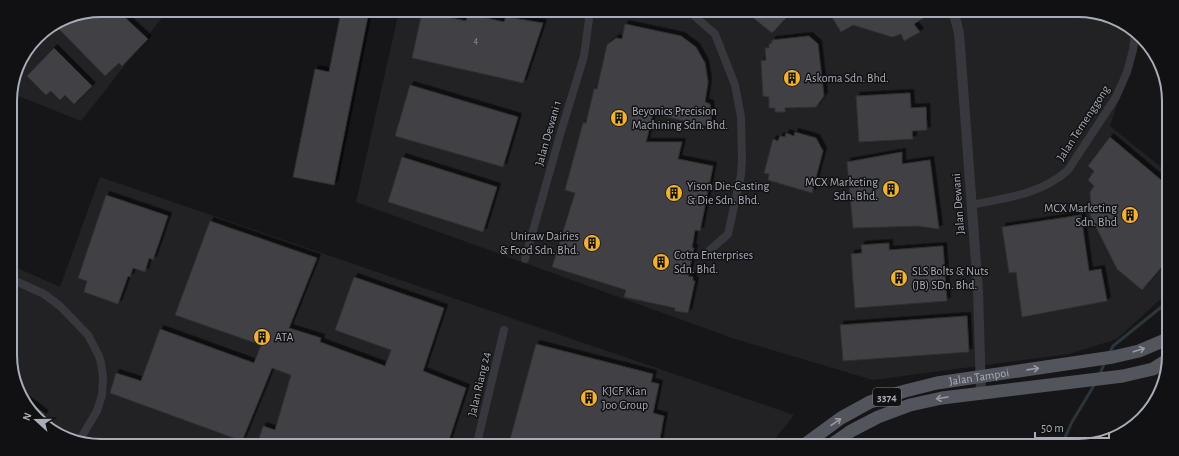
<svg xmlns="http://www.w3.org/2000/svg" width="1179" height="456" viewBox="0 0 1179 456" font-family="'Alegreya Sans',sans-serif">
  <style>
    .built { fill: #222225 }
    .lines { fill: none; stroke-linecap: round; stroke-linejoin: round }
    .stream { stroke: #2c353c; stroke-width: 3 }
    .building { fill: #404145; stroke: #303034; filter: url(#shadow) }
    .minor { stroke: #37383d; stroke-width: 8 }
    .tertiary { stroke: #37383d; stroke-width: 10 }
    .primary { stroke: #53555c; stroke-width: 13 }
    .oneway { stroke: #979ba6 }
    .labels { text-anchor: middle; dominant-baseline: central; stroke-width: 3; stroke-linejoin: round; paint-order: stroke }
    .number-label { font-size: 10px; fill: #8e929b }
    .shield { fill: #111113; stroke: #7b7e86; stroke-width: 1 }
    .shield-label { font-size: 11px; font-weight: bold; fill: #a8adb8 }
    .poi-label { font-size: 12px; fill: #a8adb8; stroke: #111113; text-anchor: start }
    .street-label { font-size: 12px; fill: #a8adb8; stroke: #111113 }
    .rim { fill: none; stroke: #a8adb8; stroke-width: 2 }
  </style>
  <defs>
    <filter id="shadow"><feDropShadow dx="3.5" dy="-3.5" stdDeviation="0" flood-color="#0009"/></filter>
  </defs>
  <rect width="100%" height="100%" fill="#161618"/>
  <g class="built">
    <path d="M101,10H168L81,121L11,93L20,61L41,33L67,17Z"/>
    <path d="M399,11L1107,15L1140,39L1110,126L1167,172L1165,295L1117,339L1069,354L873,380L732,338L356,202Z"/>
    <path d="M100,177L794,415L771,444L72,441L33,415L12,372L11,265L60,287Z"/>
  </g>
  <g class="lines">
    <g class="stream">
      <path d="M1109,354L1113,346L1165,304"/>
      <path d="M1099,376L1105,362"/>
      <path d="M1061,446L1072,422L1096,382"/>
    </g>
  </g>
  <g class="building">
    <path d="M102,10H117L148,39L122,66L119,63L105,76L57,27L67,17Z"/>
    <path d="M339,11H369L334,185L293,177L315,69L329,72L340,17Z"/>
    <path d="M422,12L466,21L468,14L504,22L506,17L543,23L523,83L412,58Z"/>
    <path d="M747,13H791L772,33Z"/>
    <path d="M830,14H930L914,24L920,32L904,41L901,34L892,37L853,25L841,32Z"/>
    <path d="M625,24L681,36L696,47L705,63L708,82L705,102L710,104L712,127L653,114L646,142H682L678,159L713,166L700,231L695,230L692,248H694L688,276L693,277V281H695L688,313L675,311V308L624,297L626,290L552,267L575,193L565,190L583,123H586L594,89H597L607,45L616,38L622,39Z"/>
    <path d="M809,36L818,44L824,96L816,107L785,108V112H775V108H769V97L763,96L761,61L766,60L765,48H769V44L772,43V40Z"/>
    <path d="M54,48L92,86L74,104L65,95L60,100L51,91L46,95L27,76Z"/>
    <path d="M410,85L518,117L503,167L395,136Z"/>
    <path d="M910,93L911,108L926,107L927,130L912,131L913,139L859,142L856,96Z"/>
    <path d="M795,132L816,138L823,151L812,193L768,180L769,174L764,173L773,139L778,141L780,136L785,137L786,133L794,136Z"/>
    <path d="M1110,137L1167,185L1166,262L1142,290L1117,269L1089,213H1091L1090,192L1094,186L1088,180L1094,171L1088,166Z"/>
    <path d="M902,152V164L930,160L939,229L918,226L853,228L847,162Z"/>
    <path d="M402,157L497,187L483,232L388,202Z"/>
    <path d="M106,195L168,216L153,260L149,258L145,272L133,268L130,277L128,276L118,304L84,292L87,281L78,278Z"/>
    <path d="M1081,215L1089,271L1101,269L1107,301L1022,317L1016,272L1009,273L1002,227Z"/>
    <path d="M210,221L317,258L289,328L321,338L320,342L385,366L391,350L335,330L354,277L444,308L423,371L466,388L448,443L258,442L263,426L275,430L291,375L272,368L242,441L110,393L116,373L141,381L160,329L254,363L261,345L175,315Z"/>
    <path d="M889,243V250L943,246L947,301L855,308L851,254L862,253L861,245Z"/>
    <path d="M967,316L969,352L843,361L840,325Z"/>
    <path d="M536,344L653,374L651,382L659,384L653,413L664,416L659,444L509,443Z"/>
    <path d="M25,399L45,414L40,420L33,415Z"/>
  </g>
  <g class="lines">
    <g class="minor">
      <path d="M691,13L715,34L735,85L741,117L742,160L741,175L728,234L709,251"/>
      <path d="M971,205C1006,198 1042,194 1068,170L1116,97L1127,72L1133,50L1135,35"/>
      <path d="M525,259L560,135L584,56L590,12"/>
      <path d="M11,279L44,294L60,306L88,335L99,356L101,363L103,377L102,395L97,411L79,441"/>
      <path d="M477,443L504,330"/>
    </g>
    <path class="tertiary" d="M954,14L959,33L978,290L981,393"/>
    <g class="primary">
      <path id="s1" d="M804,445L841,418L870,402L905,391L937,383L1113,357L1139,351L1165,340"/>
      <path d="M831,445L851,431L878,417L910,405L942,398L1123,376L1153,369L1164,362"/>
    </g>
  </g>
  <defs><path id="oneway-shaft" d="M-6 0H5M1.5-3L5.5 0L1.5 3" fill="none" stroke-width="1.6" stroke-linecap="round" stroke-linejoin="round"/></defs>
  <g class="oneway">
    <use href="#oneway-shaft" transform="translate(1139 350) rotate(-18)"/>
    <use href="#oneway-shaft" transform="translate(1033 369) rotate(-8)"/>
    <use href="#oneway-shaft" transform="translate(942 398) rotate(171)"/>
    <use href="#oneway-shaft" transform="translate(836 422) rotate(-35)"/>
  </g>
  <defs>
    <g id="building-disc" transform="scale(0.9)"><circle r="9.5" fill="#f2b134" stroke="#111113"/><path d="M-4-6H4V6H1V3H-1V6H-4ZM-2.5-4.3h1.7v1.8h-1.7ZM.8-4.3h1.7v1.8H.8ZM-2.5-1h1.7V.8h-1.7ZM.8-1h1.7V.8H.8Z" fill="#111"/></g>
  </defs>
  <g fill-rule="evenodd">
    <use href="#building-disc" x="792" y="78"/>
    <use href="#building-disc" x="619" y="118"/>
    <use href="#building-disc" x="891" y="189"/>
    <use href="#building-disc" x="674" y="193"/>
    <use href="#building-disc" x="1130" y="215"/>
    <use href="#building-disc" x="592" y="243"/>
    <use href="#building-disc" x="661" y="262"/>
    <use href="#building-disc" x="899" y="278"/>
    <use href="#building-disc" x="262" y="337"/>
    <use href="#building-disc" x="589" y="398"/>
  </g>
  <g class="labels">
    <g class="number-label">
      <text x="476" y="41">4</text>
    </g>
    <rect class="shield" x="873" y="388" width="28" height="18" rx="3"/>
    <g class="shield-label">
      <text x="887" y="397">3374</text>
    </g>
    <g class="poi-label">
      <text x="805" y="78">Askoma Sdn. Bhd.</text>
      <text x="632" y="111">Beyonics Precision<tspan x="632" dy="14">Machining Sdn. Bhd.</tspan></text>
      <text x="878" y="182" text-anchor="end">MCX Marketing<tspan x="878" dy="14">Sdn. Bhd.</tspan></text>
      <text x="687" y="186">Yison Die-Casting<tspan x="687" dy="14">&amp; Die Sdn. Bhd.</tspan></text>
      <text x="1117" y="208" text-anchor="end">MCX Marketing<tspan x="1117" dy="14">Sdn. Bhd</tspan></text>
      <text x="579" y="236" text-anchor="end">Uniraw Dairies<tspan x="579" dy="14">&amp; Food Sdn. Bhd.</tspan></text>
      <text x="674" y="255">Cotra Enterprises<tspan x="674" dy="14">Sdn. Bhd.</tspan></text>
      <text x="912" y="271">SLS Bolts &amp; Nuts<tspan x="912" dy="14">(JB) SDn. Bhd.</tspan></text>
      <text x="275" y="337">ATA</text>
      <text x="602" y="391">KJCF Kian<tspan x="602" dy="14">Joo Group</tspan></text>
    </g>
    <g class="street-label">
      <text transform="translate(1083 123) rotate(-57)">Jalan Temenggong</text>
      <text transform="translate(548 133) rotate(-74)">Jalan Dewani 1</text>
      <text transform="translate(958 204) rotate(-94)">Jalan Dewani</text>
      <text stroke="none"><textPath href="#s1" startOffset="191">Jalan Tampoi</textPath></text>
      <text transform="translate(479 384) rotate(-77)">Jalan Riang 24</text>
    </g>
  </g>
  <path d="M0 0H1179V456H0ZM101 17H1078A84 84 0 0 1 1162 101V355A84 84 0 0 1 1078 439H101A84 84 0 0 1 17 355V101A84 84 0 0 1 101 17Z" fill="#111113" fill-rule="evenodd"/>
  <path class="rim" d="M101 17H1078A84 84 0 0 1 1162 101V355A84 84 0 0 1 1078 439H101A84 84 0 0 1 17 355V101A84 84 0 0 1 101 17Z"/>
  <g transform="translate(36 420) rotate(291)" stroke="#111113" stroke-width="3" paint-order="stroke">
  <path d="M0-3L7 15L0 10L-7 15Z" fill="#a8adb8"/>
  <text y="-6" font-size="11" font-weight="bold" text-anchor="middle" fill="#a8adb8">N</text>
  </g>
  <path d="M1035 432v6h74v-6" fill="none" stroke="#a8adb8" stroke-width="2"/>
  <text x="1041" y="432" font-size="12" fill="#a8adb8" stroke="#111113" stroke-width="3" paint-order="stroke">50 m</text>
</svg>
